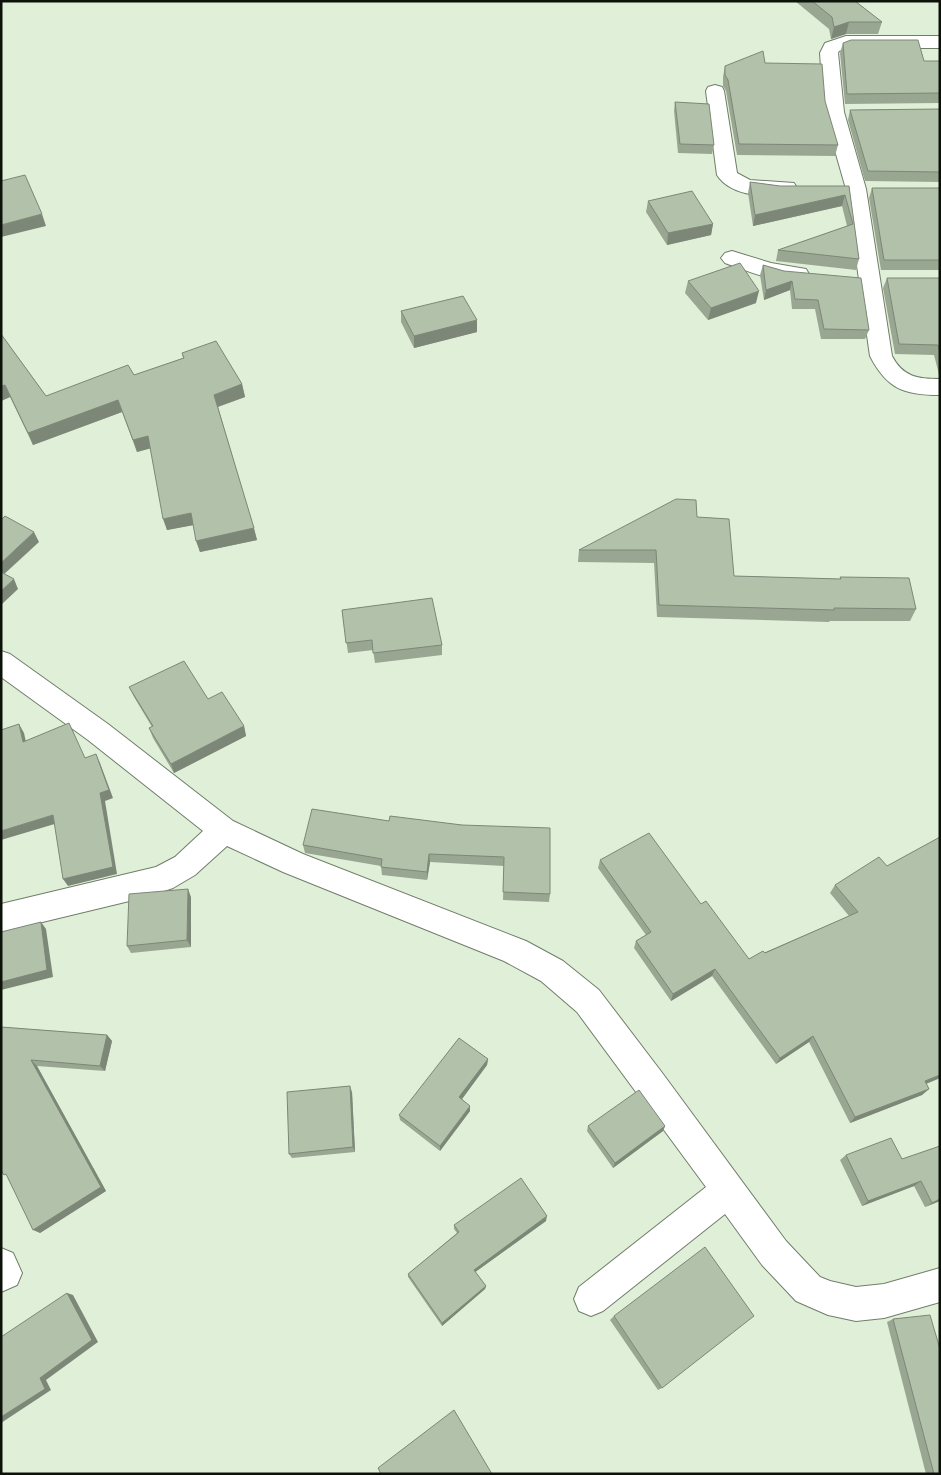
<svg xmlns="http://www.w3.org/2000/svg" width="941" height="1475" viewBox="0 0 941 1475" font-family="Helvetica,sans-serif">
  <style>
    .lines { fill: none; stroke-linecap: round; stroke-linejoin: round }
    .minor-casing { stroke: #707e69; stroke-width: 2 }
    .minor { fill: #fff; fill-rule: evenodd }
    .wall { fill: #99a692 }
    .shaded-wall { fill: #7d8777 }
    .building { fill: #b2c1aa; stroke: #7d8777 }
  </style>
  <rect width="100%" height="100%" fill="#e0f0d8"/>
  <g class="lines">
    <g class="minor-casing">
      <g id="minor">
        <path d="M846,36H940V48H848L839,51L838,53L844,112L866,189L892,356C903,377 918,379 940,379V395C904,395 887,389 870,356L846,189L824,112L820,53L825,43Z"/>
        <path d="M715,85L722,87L724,91L737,173L750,180L794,183L797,188L794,193C771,199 731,197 717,175L706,91L708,87Z"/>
        <path d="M732,251L771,263L806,269L809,274L806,279C780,286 748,271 725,263L721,258L725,253Z"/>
        <path d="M1,651L10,654L108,724L233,821L303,854L526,941L563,961L599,990L663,1074L786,1241L820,1277L830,1281L856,1287L884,1284L940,1268V1302L884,1318L856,1321L828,1315L796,1301L762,1265L725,1214L603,1311L591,1316L579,1311L574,1299L579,1287L706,1187L577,1012L541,981L504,961L283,872L227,846L195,875L173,888L146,897L1,932V904L156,867L175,857L203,831L88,740L1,677Z"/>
        <path d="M1,1248L13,1253L22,1273L17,1285L1,1292Z"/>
      </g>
    </g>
    <use href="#minor" class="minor"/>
  </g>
  <g class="wall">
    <path d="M795,1H855L882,22L878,34H846L831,39L829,29Z"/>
    <path d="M843,43L924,61H940V103L845,104L840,53Z"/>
    <path d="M765,63L838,145L835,156L737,155L726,91L723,86V77L725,66Z"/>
    <path d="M675,102L714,145L712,154L678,153L674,111Z"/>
    <path d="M940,109V182L865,181L848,120L850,110Z"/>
    <path d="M750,182L780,186H849L859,259L856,270L776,261L778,250L847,226L842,206L753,226L748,193Z"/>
    <path d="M872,188H940V270H881L869,198Z"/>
    <path d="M648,201L713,224L711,235L667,245L646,212Z"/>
    <path d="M763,265L784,271L869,330L865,339H821L815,309H792L790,290L764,300L760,275Z"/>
    <path d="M887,278H940V378L934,355L895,354L883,288Z"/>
    <path d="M688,281L756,303L708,320L685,293Z"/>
    <path d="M401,311L477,332L414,348L401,322Z"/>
    <path d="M1,334L46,396L134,375L183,358L182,353L242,384L245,397L218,407L257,540L200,552L193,525L167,530L150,448L137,452L122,412L33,445L10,397L1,401Z"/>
    <path d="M697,517L734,576L840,579V577L916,609L910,621H830L829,622L657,617L654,563L578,562L579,550Z"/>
    <path d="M342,610L442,645V655L375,663L373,650L348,653Z"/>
    <path d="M129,687L208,699L244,726L246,736L174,773L153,738L149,728L152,727L134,697Z"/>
    <path d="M389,821L462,825L550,894L549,902L503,900L504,866L430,862L427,880L382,875L381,866L305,853L303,845Z"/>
    <path d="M940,837V1078L926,1084L929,1089L922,1095L850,1123L809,1042L776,1064L712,976L671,1001L634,948L636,941L646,935L598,868L600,860L701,904L749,959L849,916L830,893L835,885L887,866Z"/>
    <path d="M191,897V947L131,953L127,946Z"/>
    <path d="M1,1027L107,1035L112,1041L105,1071L37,1066L106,1191L40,1233L8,1179Z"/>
    <path d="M488,1059L487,1065L462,1099L470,1111L440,1151L400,1120L399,1115Z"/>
    <path d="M352,1092L355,1152L292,1158L289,1154Z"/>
    <path d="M588,1126H665L663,1131L613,1168L587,1131Z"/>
    <path d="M940,1146V1201L925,1207L914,1186L862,1206L840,1160L846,1155L902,1159Z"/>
    <path d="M546,1221L475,1272L486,1286L485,1289L442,1326L408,1277V1274L457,1233L454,1229V1225Z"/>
    <path d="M614,1316L662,1388L658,1390L610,1320Z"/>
    <path d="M893,1319L940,1474H926L887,1322Z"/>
  </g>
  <g class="shaded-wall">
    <path d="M849,22L846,34L831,39L834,27Z"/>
    <path d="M845,195L842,206L753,226L755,215Z"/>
    <path d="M42,214L46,226L1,237V225Z"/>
    <path d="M713,224L711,235L667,245L668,233Z"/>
    <path d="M792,281L790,290L764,300L766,290Z"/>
    <path d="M759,291L756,303L708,320L711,308Z"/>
    <path d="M477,320V332L414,348V336Z"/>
    <path d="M242,384L245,397L217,407L214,395Z"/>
    <path d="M5,385L10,397L1,401V386Z"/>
    <path d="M118,400L122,412L33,445L28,433Z"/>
    <path d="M148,436L152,448L137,452L133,440Z"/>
    <path d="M191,513L194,525L167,530L163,519Z"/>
    <path d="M254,528L257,540L200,552L196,541Z"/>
    <path d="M34,532L39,542L1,577V563Z"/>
    <path d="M14,579L18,589L1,605V591Z"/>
    <path d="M19,724L24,733L28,751L23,742Z"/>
    <path d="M244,726L246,736L174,773L171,764Z"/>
    <path d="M96,754L100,763L113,798L105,801L117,874L68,886L63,879L100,793Z"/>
    <path d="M53,815L58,823L1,840V831Z"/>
    <path d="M429,854L430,862L427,880V872Z"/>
    <path d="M188,889L191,897V947L187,940Z"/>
    <path d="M41,922L46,929L53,977L1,990V982Z"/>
    <path d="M715,969L712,976L671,1001L673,994Z"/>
    <path d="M107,1035L112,1041L105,1071L100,1066Z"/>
    <path d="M813,1036L809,1042L776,1064L780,1058Z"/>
    <path d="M488,1059L487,1065L459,1103V1097Z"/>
    <path d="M31,1060L37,1066L106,1191L40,1233L33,1230Z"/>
    <path d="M940,1075V1078L918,1087L925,1081Z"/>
    <path d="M350,1086L352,1092L355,1152L353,1147Z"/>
    <path d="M929,1089L922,1095L850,1123L855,1117Z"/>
    <path d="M470,1106V1111L440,1151V1146Z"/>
    <path d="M665,1126L663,1131L613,1168L615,1163Z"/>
    <path d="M921,1181L914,1186L862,1206L868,1201Z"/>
    <path d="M940,1199V1201L925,1207L932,1203Z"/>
    <path d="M547,1216L546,1221L474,1273V1270Z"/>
    <path d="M486,1286L485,1289L442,1326V1323Z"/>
    <path d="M67,1293L73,1295L98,1342L46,1380L51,1390L1,1423V1417L40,1378Z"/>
  </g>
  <g class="building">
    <path d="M812,1H855L882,22H849L834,27L832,17Z"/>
    <path d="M851,40H918L924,61H940V93L847,94L843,43Z"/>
    <path d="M763,51L765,63L822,64L825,101L838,145L739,144L728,80L725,75V66Z"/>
    <path d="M675,102L709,104L714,145L680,144Z"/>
    <path d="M940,109V172L868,171L850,110Z"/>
    <path d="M25,175L42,214L1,225V181Z"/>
    <path d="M750,182L780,186H849L859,259L778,250L853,224L845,195L755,215Z"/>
    <path d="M872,188H940V260H884Z"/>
    <path d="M692,191L713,224L668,233L648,201Z"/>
    <path d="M740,263L759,291L711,308L688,281Z"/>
    <path d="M763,265L784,271L861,278L869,330L824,329L818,300L795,299L792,281L766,290Z"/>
    <path d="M887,278H940V353L938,345L899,344Z"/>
    <path d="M463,296L477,320L414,336L401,311Z"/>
    <path d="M1,334L46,396L128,365L134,375L184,358L182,353L216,341L242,384L214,395L254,528L196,541L191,513L163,519L148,436L133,440L118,400L28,433L5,385L1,386Z"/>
    <path d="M676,499L696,500L697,517L729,519L734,576L841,579L840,577L909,578L916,609L834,608V610L659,605L656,550H579Z"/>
    <path d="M5,516L34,532L1,563V520Z"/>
    <path d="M1,572L14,579L1,591Z"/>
    <path d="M432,598L442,645L373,653L372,640L346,643L342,610Z"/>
    <path d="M184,661L208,699L222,692L244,726L171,764L149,728L153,726L129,687Z"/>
    <path d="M69,723L85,758L96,754L109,790L100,793L113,867L63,879L53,815L1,831V730L19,724L23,742Z"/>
    <path d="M312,809L389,821L390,816L462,825L550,828V894L503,892L504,857L429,854L427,872L381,867L382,859L303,845Z"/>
    <path d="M649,833L701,904L706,901L749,959L763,951L765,953L858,912L835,885L879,857L887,866L940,837V1075L925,1081L929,1089L855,1117L813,1036L780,1058L715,969L673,994L636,941L651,932L600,860Z"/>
    <path d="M188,889L187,940L127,946L129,894Z"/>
    <path d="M41,922L47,970L1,982V932Z"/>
    <path d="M1,1027L107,1035L100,1066L31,1060L101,1187L33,1230L6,1174L4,1175L1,1170Z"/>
    <path d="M459,1038L488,1059L459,1097L470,1106L440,1146L399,1115Z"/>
    <path d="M350,1086L353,1147L289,1154L287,1092Z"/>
    <path d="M639,1090L665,1126L615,1163L588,1126Z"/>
    <path d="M891,1138L902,1159L940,1146V1199L932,1203L921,1181L868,1201L846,1155Z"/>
    <path d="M521,1178L547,1216L474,1270L486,1286L442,1323L408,1274L459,1232L454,1225Z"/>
    <path d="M705,1247L754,1316L662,1388L614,1316Z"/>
    <path d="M67,1293L92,1340L40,1378L45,1389L1,1417V1337Z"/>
    <path d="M930,1315L940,1349V1474H934L893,1319Z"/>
    <path d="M454,1410L492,1474H381L378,1468Z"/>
  </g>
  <rect width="941" height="1475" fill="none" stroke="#0c120a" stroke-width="5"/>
</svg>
